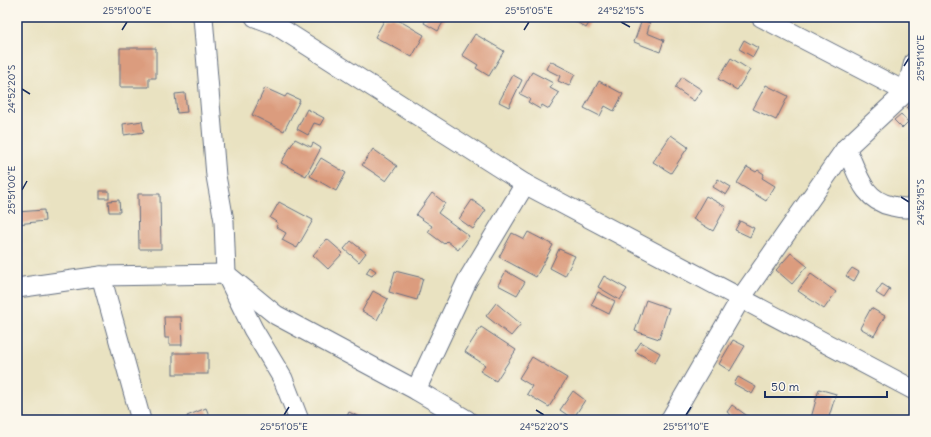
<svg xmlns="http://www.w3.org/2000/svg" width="931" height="437" viewBox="0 0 931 437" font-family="Delius,sans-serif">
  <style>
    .building { fill: #db9c7e }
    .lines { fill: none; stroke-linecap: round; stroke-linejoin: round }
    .minor-casing { stroke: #636e81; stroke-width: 21 }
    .minor { stroke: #fff; stroke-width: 19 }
    .ticks { fill: none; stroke: #1b2f5e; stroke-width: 1.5 }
    .neatline { fill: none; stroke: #1b2f5e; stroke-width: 1.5 }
    .ticks-label { font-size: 10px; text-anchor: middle; fill: #1b2f5e }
  </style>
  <rect width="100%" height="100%" fill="#fbf7ec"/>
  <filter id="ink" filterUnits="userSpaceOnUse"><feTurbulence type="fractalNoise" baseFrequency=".025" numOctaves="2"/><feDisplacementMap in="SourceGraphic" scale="8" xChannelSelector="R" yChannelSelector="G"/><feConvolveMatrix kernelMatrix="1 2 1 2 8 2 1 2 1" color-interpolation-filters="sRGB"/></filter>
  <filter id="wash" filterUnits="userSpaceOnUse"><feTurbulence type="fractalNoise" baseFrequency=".012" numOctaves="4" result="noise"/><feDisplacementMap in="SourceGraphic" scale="16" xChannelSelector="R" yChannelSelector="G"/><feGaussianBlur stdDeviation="0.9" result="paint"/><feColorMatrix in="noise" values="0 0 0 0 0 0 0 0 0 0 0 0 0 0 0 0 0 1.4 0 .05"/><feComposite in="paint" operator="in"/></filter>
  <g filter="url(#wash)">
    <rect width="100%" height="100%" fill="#e9e2c1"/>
    <g id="blocks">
      <g class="building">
        <path d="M386,17H393L424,35L412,57L375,37Z"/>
        <path d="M427,17H446L438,31L424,23Z"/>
        <path d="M569,17H593L586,28Z"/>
        <path d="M642,20L650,23L647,33L664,40L660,52L634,42Z"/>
        <path d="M475,34L504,51L489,76L476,68L478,65L462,55Z"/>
        <path d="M744,40L758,48L753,57L739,49Z"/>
        <path d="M120,48H156V78H149V87H120Z"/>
        <path d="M731,58L750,70L737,90L718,79Z"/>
        <path d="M550,61L575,74L569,86L558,81L560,76L546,69Z"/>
        <path d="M532,72L553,83L550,88L559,93L549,109L542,105L540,109L528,102L530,99L520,94Z"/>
        <path d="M513,75L522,80L509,107L499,102Z"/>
        <path d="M682,77L702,90L694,101L675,88Z"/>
        <path d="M599,81L623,94L614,111L605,106L600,116L584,108Z"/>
        <path d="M766,85L788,96L776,120L753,109Z"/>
        <path d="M265,88L285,97L287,94L300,100L284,131L252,115Z"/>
        <path d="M185,93L187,112L177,113L175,94Z"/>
        <path d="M914,101V115L907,108Z"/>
        <path d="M307,109L324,118L320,125L314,123L308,135L297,129Z"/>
        <path d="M901,114L908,122L902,128L894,120Z"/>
        <path d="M142,121L144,132L124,135L123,124Z"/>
        <path d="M671,135L688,147L671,173L653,162Z"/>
        <path d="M295,139L311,147L313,143L321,148L306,176L281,163Z"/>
        <path d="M373,149L397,166L386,181L362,165Z"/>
        <path d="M321,158L346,173L336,191L310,176Z"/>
        <path d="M747,167L756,172L758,170L764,174L762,178L775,186L766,201L737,183Z"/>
        <path d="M718,179L731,187L726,195L713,187Z"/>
        <rect x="100" y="191" width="9" height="7"/>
        <path d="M432,193L445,203L438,213L469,236L458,250L447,241L444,244L428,232L432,226L416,215Z"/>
        <path d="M138,194H160L161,249H139Z"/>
        <path d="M706,196L726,207L713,231L693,219Z"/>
        <path d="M119,200L120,212H109L108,201Z"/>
        <path d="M472,200L486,210L473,229L459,219Z"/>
        <path d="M279,202L313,220L297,248L282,240L286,233L276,227L278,223L270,218Z"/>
        <path d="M44,210L45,221L17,224V212Z"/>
        <path d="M740,221L754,228L750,237L735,230Z"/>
        <path d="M528,232L553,245L536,277L499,257L512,233L524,239Z"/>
        <path d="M327,239L343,253L328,269L313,255Z"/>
        <path d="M351,241L366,253L359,262L344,249Z"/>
        <path d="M559,249L575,256L565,276L550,268Z"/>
        <path d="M791,253L807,266L792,284L776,270Z"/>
        <path d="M370,267L376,271L372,276L366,273Z"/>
        <path d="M852,268L859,272L854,281L846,276Z"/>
        <path d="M395,271L423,278L417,300L389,292Z"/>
        <path d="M506,271L525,282L517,295L498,285Z"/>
        <path d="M811,274L836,292L824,309L798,291Z"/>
        <path d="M604,276L627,289L620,300L598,287Z"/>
        <path d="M882,284L890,289L884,298L876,293Z"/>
        <path d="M373,291L388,299L377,320L362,311Z"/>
        <path d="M598,292L615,301L609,314L591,305Z"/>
        <path d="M646,300L669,308L659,339L635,331Z"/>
        <path d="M496,303L521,324L511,336L486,316Z"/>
        <path d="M871,308L885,316L874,336L860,328Z"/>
        <path d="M164,317H181L182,345H169V338H165Z"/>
        <path d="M481,327L516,350L496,381L480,371L485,365L465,352Z"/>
        <path d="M733,340L745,346L730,371L719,364Z"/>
        <path d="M641,342L660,353L655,363L635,351Z"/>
        <rect x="173" y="353" width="35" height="21"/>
        <path d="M532,357L567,378L549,407L527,394L532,386L519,378Z"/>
        <path d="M738,377L756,387L752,394L734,384Z"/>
        <path d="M819,389L836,394L828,420L811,418Z"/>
        <path d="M573,391L585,400L573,419L560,410Z"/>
        <path d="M732,405L753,420H727L731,415L727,412Z"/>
        <path d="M206,408L211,420H189L187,416Z"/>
        <path d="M349,412L365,420H345Z"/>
      </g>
    </g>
  </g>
  <g filter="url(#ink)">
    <use href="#blocks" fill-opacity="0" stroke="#636e81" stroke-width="1"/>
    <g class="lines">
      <g class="minor-casing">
        <g id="minor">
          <path d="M203,17L216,176L224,221L226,274L253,329L283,379L299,420"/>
          <path d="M255,17L274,24L525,184L914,390"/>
          <path d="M761,17L906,92"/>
          <path d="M846,148C858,173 862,200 892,206C900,208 906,209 914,207"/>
          <path d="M101,276L141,420"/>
          <path d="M17,288L101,276L226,274L276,315L416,390L467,420"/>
          <path d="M416,390L467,281L525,184"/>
          <path d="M670,420L741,298L846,148L906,92L914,62"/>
        </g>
      </g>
      <use href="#minor" class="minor"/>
    </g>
  </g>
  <path class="ticks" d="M621,22L630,27M122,30L127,22M524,30L529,22M904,66L909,58M22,89L30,94M22,190L27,181M901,197L909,202M536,410L544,415M284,415L289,407M686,415L691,407"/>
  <rect width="931" height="437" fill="none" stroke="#fbf7ec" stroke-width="44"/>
  <path d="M765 391v6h122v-6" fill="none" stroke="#1b2f5e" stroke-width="2"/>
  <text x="771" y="391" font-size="12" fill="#1b2f5e" stroke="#fbf7ec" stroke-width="3" paint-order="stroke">50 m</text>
  <rect x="22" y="22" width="887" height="393" class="neatline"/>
  <g class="ticks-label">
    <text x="127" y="14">25°51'00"E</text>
    <text x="529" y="14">25°51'05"E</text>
    <text x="621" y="14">24°52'15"S</text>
    <text transform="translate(920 58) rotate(-90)" y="4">25°51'10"E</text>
    <text transform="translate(11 89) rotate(-90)" y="4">24°52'20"S</text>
    <text transform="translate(11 190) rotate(-90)" y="4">25°51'00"E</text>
    <text transform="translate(920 202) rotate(-90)" y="4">24°52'15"S</text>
    <text x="284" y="430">25°51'05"E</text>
    <text x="544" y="430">24°52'20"S</text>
    <text x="686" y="430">25°51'10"E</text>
  </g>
</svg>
